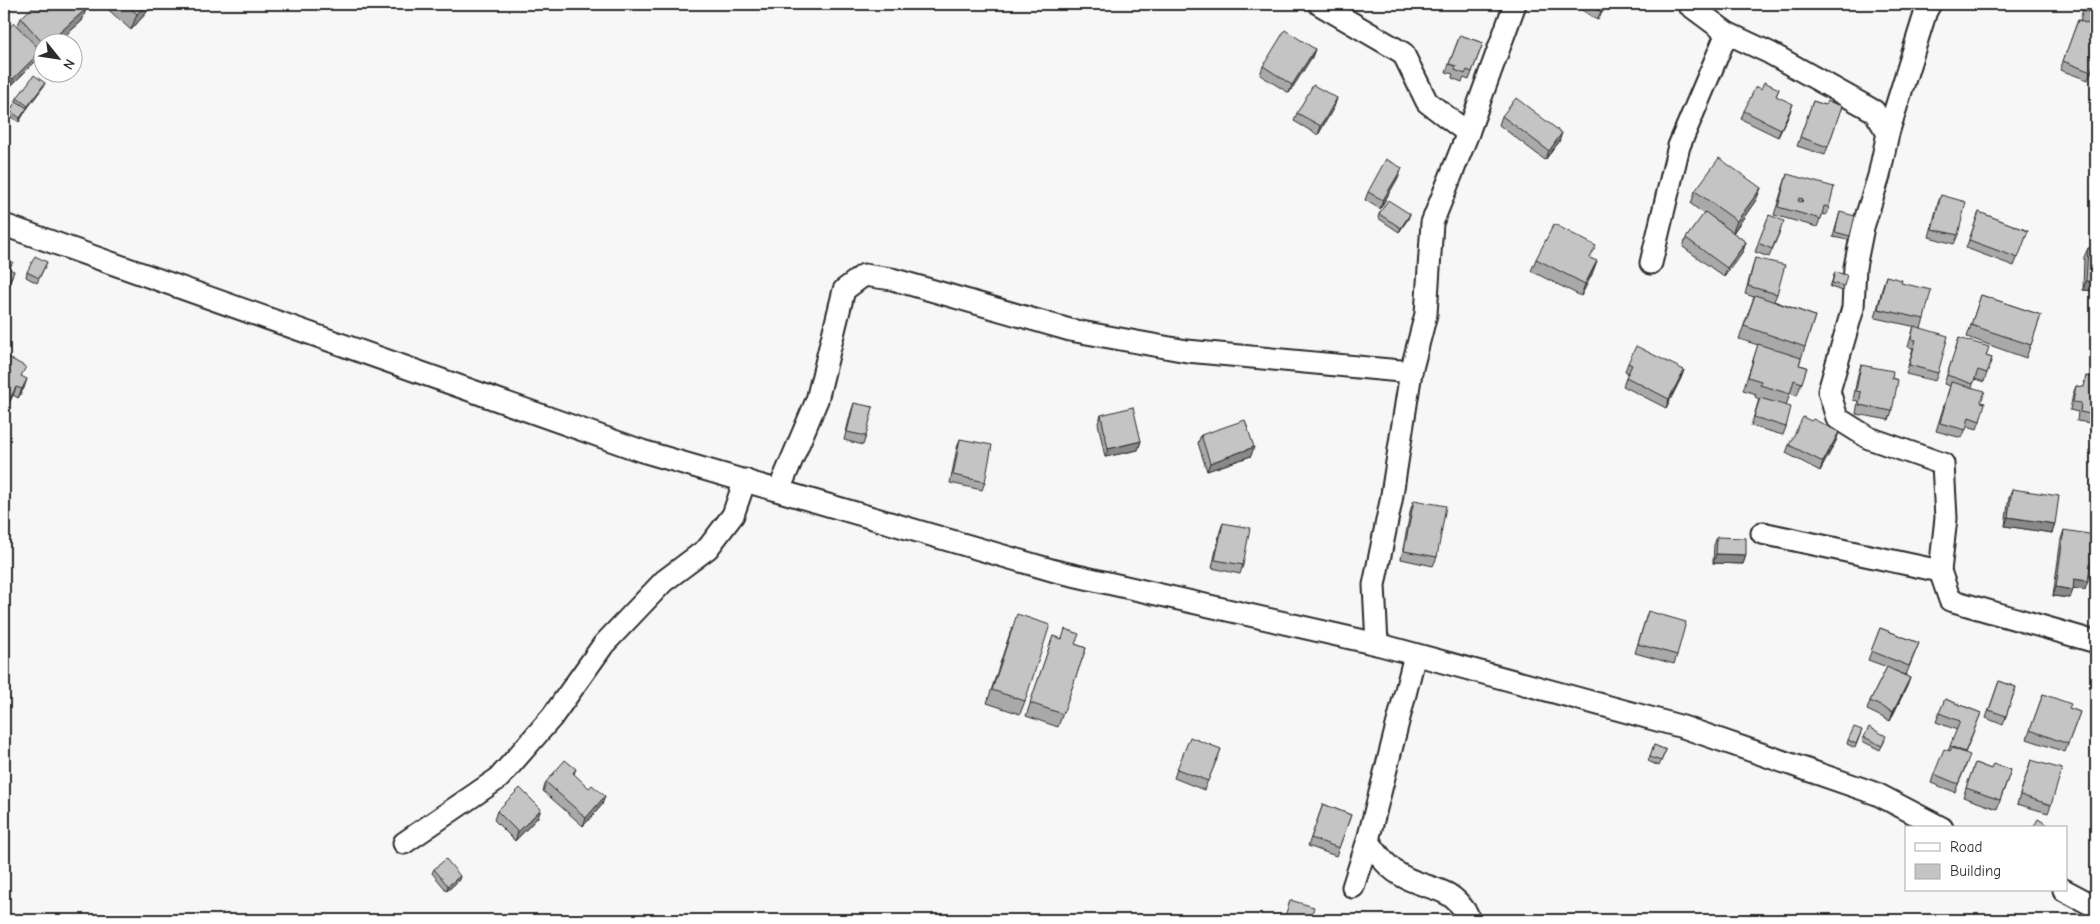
<svg xmlns="http://www.w3.org/2000/svg" width="2100" height="924" viewBox="0 0 2100 924" font-family="'Comic Neue',sans-serif">
  <style>
    .lines { fill: none; stroke-linecap: round; stroke-linejoin: round }
    .minor-casing { stroke: #2b2b2b; stroke-width: 25 }
    .minor { stroke: #fff; stroke-width: 21 }
    .wall { fill: #a9a9a9; stroke: #2b2b2b }
    .shaded-wall { fill: #898989; stroke: #2b2b2b }
    .building { fill: #c4c4c4; stroke: #2b2b2b; fill-rule: evenodd }
  </style>
  <rect width="100%" height="100%" fill="#f7f7f7"/>
  <filter id="ink" filterUnits="userSpaceOnUse"><feTurbulence type="fractalNoise" baseFrequency=".02" numOctaves="2"/><feDisplacementMap in="SourceGraphic" scale="10" xChannelSelector="R" yChannelSelector="G"/><feConvolveMatrix kernelMatrix="1 2 1 2 8 2 1 2 1" color-interpolation-filters="sRGB"/></filter>
  <g filter="url(#ink)">
    <g class="lines">
      <g class="minor-casing">
        <g id="minor">
          <path d="M1319,4L1403,53L1427,102L1468,133"/>
          <path d="M1688,4L1727,33L1770,53L1874,111L1888,133"/>
          <path d="M1930,4L1926,11L1888,133L1879,176L1863,227L1855,267L1853,308L1829,391L1837,418L1869,438L1943,464L1946,518L1940,571L1950,600L2096,642"/>
          <path d="M4,225L642,451L1055,571L1377,644L1683,727L1877,794L1942,828"/>
          <path d="M1651,263L1679,146L1727,33"/>
          <path d="M779,490L817,400L844,290L864,275L892,279L1070,330L1187,351L1411,372"/>
          <path d="M1762,533L1940,571"/>
          <path d="M1377,644L1374,585L1391,501L1411,372L1426,314L1432,223L1468,133L1515,4"/>
          <path d="M1368,840C1378,855 1389,870 1406,878C1433,891 1449,886 1467,914"/>
          <path d="M404,843L499,778L552,717L604,644L664,581L708,548L733,515L745,480"/>
          <path d="M1353,887L1368,840L1415,655"/>
          <path d="M2064,890L2096,907"/>
        </g>
      </g>
      <use href="#minor" class="minor"/>
    </g>
    <g class="wall">
      <path d="M102,4H154L131,30Z"/>
      <path d="M1574,4H1608L1597,20L1574,5Z"/>
      <path d="M2084,4H2096V58L2088,80L2060,70L2078,20L2080,21Z"/>
      <path d="M86,9L82,21L58,42H42V57L41,58L39,56L38,59L10,87L4,81V33L17,27L21,18Z"/>
      <path d="M1460,35L1483,43L1469,80L1464,78L1462,82L1452,78L1453,74L1446,72Z"/>
      <path d="M1315,49L1312,57L1289,93L1260,75L1263,66Z"/>
      <path d="M43,87L26,110L19,122L9,115L10,111L15,103L17,98Z"/>
      <path d="M1761,89H1779L1776,96L1790,112L1778,137L1741,119L1744,111Z"/>
      <path d="M1337,98L1334,107L1318,135L1294,121L1297,113Z"/>
      <path d="M1813,101L1825,105L1842,106L1825,155L1797,146Z"/>
      <path d="M1502,116L1559,142L1545,160L1499,125Z"/>
      <path d="M1787,174L1829,207L1826,215L1822,214L1817,227L1774,215Z"/>
      <path d="M1399,176L1380,209L1365,200L1368,192Z"/>
      <path d="M1761,188L1756,200L1733,233L1746,242L1743,251L1724,277L1683,247L1686,238L1704,214L1691,204L1695,191Z"/>
      <path d="M1941,195L1958,235L1954,244L1929,237L1938,203Z"/>
      <path d="M1840,212L1850,236L1848,240L1833,237Z"/>
      <path d="M1979,212L2028,231L2014,266L1966,248Z"/>
      <path d="M1379,214L1408,219L1399,232L1378,218Z"/>
      <path d="M1769,215L1781,229L1769,257L1755,252Z"/>
      <path d="M2088,248L2096,249V291L2083,290L2084,257Z"/>
      <path d="M1755,258L1777,294L1774,301L1815,316L1799,365L1807,367L1797,396L1790,393L1786,406V427L1783,435L1751,426L1759,399L1755,397L1756,394L1743,390L1758,345L1739,339L1754,297L1745,294Z"/>
      <path d="M1536,259H1592V274L1581,296L1531,271Z"/>
      <path d="M47,262L37,283L26,277L27,272Z"/>
      <path d="M1835,272L1844,286L1843,291L1830,287Z"/>
      <path d="M1886,276L1901,283L1924,319L1921,328L1875,318L1883,285Z"/>
      <path d="M1981,295L2041,315L2026,358L1967,337Z"/>
      <path d="M1914,326L1938,373L1935,381L1906,374L1913,348L1908,347Z"/>
      <path d="M1959,338L1986,356L1992,358L1984,382L1975,379L1972,387L1981,402L1980,421L1977,429L1967,426L1962,438L1936,431L1950,386L1944,384Z"/>
      <path d="M4,355L22,377L24,388L18,398L13,395L6,409L4,408Z"/>
      <path d="M1628,363L1684,370L1681,378L1666,408L1623,386L1628,373L1625,371Z"/>
      <path d="M1861,365L1892,378V411L1889,420L1856,414L1858,401L1853,400L1858,374Z"/>
      <path d="M2086,376L2096,378V424L2077,421L2078,412L2070,410L2073,394L2076,386L2083,387Z"/>
      <path d="M854,403L866,436L863,445L844,440L851,412Z"/>
      <path d="M1101,415L1141,441L1138,450L1105,457L1098,423Z"/>
      <path d="M1811,421L1839,432L1836,441L1820,471L1786,453L1789,445Z"/>
      <path d="M1201,435L1251,456L1207,471L1198,443Z"/>
      <path d="M960,439L985,482L982,490L950,483L957,448Z"/>
      <path d="M2012,489L2055,524L2052,533L2005,526L2009,497Z"/>
      <path d="M1414,500L1437,557L1433,566L1401,559L1411,508Z"/>
      <path d="M1223,523L1243,565L1240,574L1212,568L1220,531Z"/>
      <path d="M2064,530L2085,590L2073,588L2070,598L2053,596L2061,539Z"/>
      <path d="M1717,537L1746,555L1743,564L1713,563L1714,545Z"/>
      <path d="M1648,611L1677,655L1674,664L1635,653Z"/>
      <path d="M1012,627L1025,701L1020,714L987,703Z"/>
      <path d="M1880,628L1919,643L1906,675L1895,671L1910,678L1907,686L1890,721L1867,710L1870,701L1887,667L1868,660Z"/>
      <path d="M1053,636L1086,648L1058,727L1026,716Z"/>
      <path d="M1999,681L2016,687L2003,725L1986,718Z"/>
      <path d="M2043,694L2069,708L2080,712L2065,752L2027,739Z"/>
      <path d="M1945,699L1981,713L1965,753L1967,763L1955,792L1931,783L1934,774L1948,751L1957,730L1936,722Z"/>
      <path d="M1862,730L1855,748L1847,744L1848,740Z"/>
      <path d="M1864,737L1885,740L1880,750L1862,741Z"/>
      <path d="M1654,745L1666,750L1659,766L1648,761Z"/>
      <path d="M1221,749L1204,790L1174,778L1177,769Z"/>
      <path d="M2031,760L2051,805L2048,813L2017,804Z"/>
      <path d="M1975,763L1991,769L2011,770L1997,809L1963,797Z"/>
      <path d="M576,769L574,774L602,805L583,826L543,791L546,782Z"/>
      <path d="M1323,804L1351,815L1336,856L1308,846Z"/>
      <path d="M541,809L538,817L515,841L494,820L497,811Z"/>
      <path d="M434,869L459,880L447,891L432,873Z"/>
    </g>
    <g class="shaded-wall">
      <path d="M146,4H154L131,30L137,14Z"/>
      <path d="M1605,4H1608L1597,20Z"/>
      <path d="M86,9L82,21L58,42H49Z"/>
      <path d="M1315,49L1312,57L1289,93L1292,85Z"/>
      <path d="M41,51L38,59L10,87L13,79Z"/>
      <path d="M45,83L43,87L26,110L28,106Z"/>
      <path d="M1337,98L1334,107L1318,135L1321,126Z"/>
      <path d="M1793,104L1790,112L1778,137L1781,129Z"/>
      <path d="M27,108L25,112L19,122L20,118Z"/>
      <path d="M1562,133L1559,142L1545,160L1549,151Z"/>
      <path d="M1402,168L1399,176L1380,209L1383,200Z"/>
      <path d="M1761,188L1756,200L1732,234L1737,221Z"/>
      <path d="M1410,214L1408,219L1399,232L1401,228Z"/>
      <path d="M1746,242L1743,251L1724,277L1727,268Z"/>
      <path d="M1597,261L1592,274L1581,296L1585,284Z"/>
      <path d="M14,271L9,284L4,295V291Z"/>
      <path d="M2086,281L2096,282V291L2083,290Z"/>
      <path d="M1684,370L1681,378L1666,408L1669,399Z"/>
      <path d="M27,379L24,388L18,398L22,389Z"/>
      <path d="M16,387L13,395L6,409L9,401Z"/>
      <path d="M1839,432L1836,441L1820,471L1823,462Z"/>
      <path d="M1141,441L1138,450L1105,457L1108,449Z"/>
      <path d="M1254,447L1251,456L1207,471L1210,463Z"/>
      <path d="M2008,517L2055,524L2052,533L2005,526Z"/>
      <path d="M1716,554L1746,555L1743,564L1713,563Z"/>
      <path d="M2074,579L2088,581L2085,590L2071,588Z"/>
      <path d="M2056,587L2073,590L2070,598L2053,596Z"/>
      <path d="M1910,678L1907,686L1890,721L1893,712Z"/>
      <path d="M605,796L602,805L583,826L586,818Z"/>
      <path d="M541,809L538,817L515,841L518,832Z"/>
      <path d="M460,876L459,880L447,891L448,886Z"/>
    </g>
    <g class="building">
      <path d="M36,4H82L86,9L49,42H42L21,18Z"/>
      <path d="M126,4H146L137,14Z"/>
      <path d="M1588,4H1605L1601,12Z"/>
      <path d="M2085,4H2096V14L2084,11Z"/>
      <path d="M2078,20L2096,27V58L2091,72L2063,61Z"/>
      <path d="M14,23L41,51L13,79L4,70V33Z"/>
      <path d="M1285,30L1315,49L1292,85L1263,66Z"/>
      <path d="M1460,35L1483,43L1472,72L1467,70L1465,74L1455,70L1456,66L1449,64Z"/>
      <path d="M34,75L45,83L28,106L17,98Z"/>
      <path d="M1764,82L1779,89L1776,96L1793,104L1781,129L1744,111L1756,86L1761,89Z"/>
      <path d="M1313,85L1337,98L1321,126L1297,113Z"/>
      <path d="M1516,98L1562,133L1549,151L1502,116Z"/>
      <path d="M16,101L27,108L20,118L10,111Z"/>
      <path d="M1813,101L1825,105L1827,101L1842,106L1828,147L1800,137Z"/>
      <path d="M1719,158L1761,188L1737,221L1695,191Z"/>
      <path d="M1386,159L1402,168L1383,200L1368,192Z"/>
      <path d="M1787,174L1834,187L1829,207L1824,206L1821,219L1778,207ZM1799,198L1803,199L1802,202L1798,201Z"/>
      <path d="M1941,195L1966,202L1958,235L1932,229Z"/>
      <path d="M1388,200L1410,214L1401,228L1379,214Z"/>
      <path d="M1705,212L1746,242L1727,268L1686,238Z"/>
      <path d="M1840,212L1855,216L1850,236L1835,232Z"/>
      <path d="M1979,212L2028,231L2018,258L1969,240Z"/>
      <path d="M1769,215L1784,221L1772,249L1758,243Z"/>
      <path d="M1554,224L1596,246L1590,258L1597,261L1585,284L1536,259Z"/>
      <path d="M2088,248L2096,249V282L2086,281Z"/>
      <path d="M35,256L47,262L39,278L27,272Z"/>
      <path d="M4,257L13,262L9,269L14,271L4,291Z"/>
      <path d="M1755,258L1785,265L1777,294L1748,286Z"/>
      <path d="M1835,272L1847,275L1844,286L1832,283Z"/>
      <path d="M1886,276L1902,280L1901,283L1931,290L1924,319L1878,309Z"/>
      <path d="M1755,295L1815,316L1805,347L1744,326Z"/>
      <path d="M1981,295L2041,315L2031,345L1971,325Z"/>
      <path d="M1914,326L1948,336L1938,373L1909,365L1916,340L1911,339Z"/>
      <path d="M1959,338L1989,347L1986,356L1992,358L1987,373L1978,370L1973,384L1947,375Z"/>
      <path d="M1758,344L1801,358L1799,365L1807,367L1802,383L1794,380L1790,394L1760,385L1761,381L1748,377Z"/>
      <path d="M1636,346L1684,370L1669,399L1626,377L1632,365L1628,363Z"/>
      <path d="M4,355L26,367L21,376L27,379L22,389L16,387L9,401L4,398Z"/>
      <path d="M1861,365L1893,371L1892,378L1898,380L1892,411L1859,405L1861,392L1856,391Z"/>
      <path d="M2086,376L2096,378V415L2080,412L2081,403L2073,402L2076,386L2084,387Z"/>
      <path d="M1951,382L1985,391L1981,402L1985,403L1980,421L1969,417L1966,430L1940,423Z"/>
      <path d="M1760,398L1791,407L1786,427L1754,417Z"/>
      <path d="M854,403L873,407L866,436L847,432Z"/>
      <path d="M1133,407L1141,441L1108,449L1101,415Z"/>
      <path d="M1803,417L1811,421L1813,419L1839,432L1823,462L1789,445Z"/>
      <path d="M1245,420L1254,447L1210,463L1201,435Z"/>
      <path d="M960,439L992,445L985,482L953,475Z"/>
      <path d="M2012,489L2059,496L2055,524L2008,517Z"/>
      <path d="M1414,500L1446,506L1437,557L1404,551Z"/>
      <path d="M1223,523L1250,528L1243,565L1215,560Z"/>
      <path d="M2064,530L2095,535L2088,581L2074,579L2073,590L2056,587Z"/>
      <path d="M1717,537L1746,538V555L1716,554Z"/>
      <path d="M1648,611L1686,622L1677,655L1638,644Z"/>
      <path d="M1017,614L1050,625L1025,701L992,690Z"/>
      <path d="M1880,628L1919,643L1909,666L1871,651Z"/>
      <path d="M1065,629L1079,634L1075,644L1086,648L1063,714L1030,703L1053,636L1062,639Z"/>
      <path d="M1887,667L1910,678L1893,712L1870,701Z"/>
      <path d="M1999,681L2016,687L2006,716L1989,710Z"/>
      <path d="M2043,694L2071,704L2069,708L2080,712L2068,744L2030,730Z"/>
      <path d="M1945,699L1981,713L1965,752L1950,746L1960,721L1939,713Z"/>
      <path d="M1854,727L1862,730L1856,744L1848,740Z"/>
      <path d="M1869,727L1886,736L1882,746L1864,737Z"/>
      <path d="M1190,737L1221,749L1208,781L1177,769Z"/>
      <path d="M1654,745L1666,750L1661,761L1650,757Z"/>
      <path d="M1952,748L1970,755L1958,784L1934,774L1944,749L1950,751Z"/>
      <path d="M565,760L576,769L573,773L589,788L592,785L605,796L586,818L546,782Z"/>
      <path d="M2031,760L2062,769L2051,805L2020,795Z"/>
      <path d="M1975,763L1991,769L1993,764L2011,770L2000,800L1966,788Z"/>
      <path d="M520,788L541,809L518,832L497,811Z"/>
      <path d="M1323,804L1351,815L1339,848L1311,838Z"/>
      <path d="M2038,819L2048,825L2047,828H2033Z"/>
      <path d="M446,859L460,876L448,886L434,869Z"/>
      <path d="M1290,900L1314,907L1310,920H1284Z"/>
    </g>
  </g>
  <rect width="2100" height="924" fill="none" stroke="#fff" stroke-width="20"/>
  <rect x="10" y="10" width="2080" height="904" fill="none" stroke="#2b2b2b" stroke-width="2" filter="url(#ink)"/>
  <rect x="1905" y="826" width="162" height="65" fill="#ffffff" stroke="#aaaaaa"/>
  <rect x="1915" y="843" width="25" height="8" fill="#ffffff" stroke="#aaaaaa"/>
  <text x="1950" y="852" font-size="15" fill="#2b2b2b">Road</text>
  <rect x="1915" y="864" width="25" height="15" fill="#c4c4c4" stroke="#aaaaaa"/>
  <text x="1950" y="876" font-size="15" fill="#2b2b2b">Building</text>
  <g transform="translate(58 58) rotate(120)"><circle r="24" fill="#ffffff" stroke="#aaaaaa"/>
  <path d="M0-4L9 19L0 12L-9 19Z" fill="#2b2b2b"/>
  <text y="-8" font-size="14" font-weight="bold" text-anchor="middle" fill="#2b2b2b">N</text>
  </g>
</svg>
